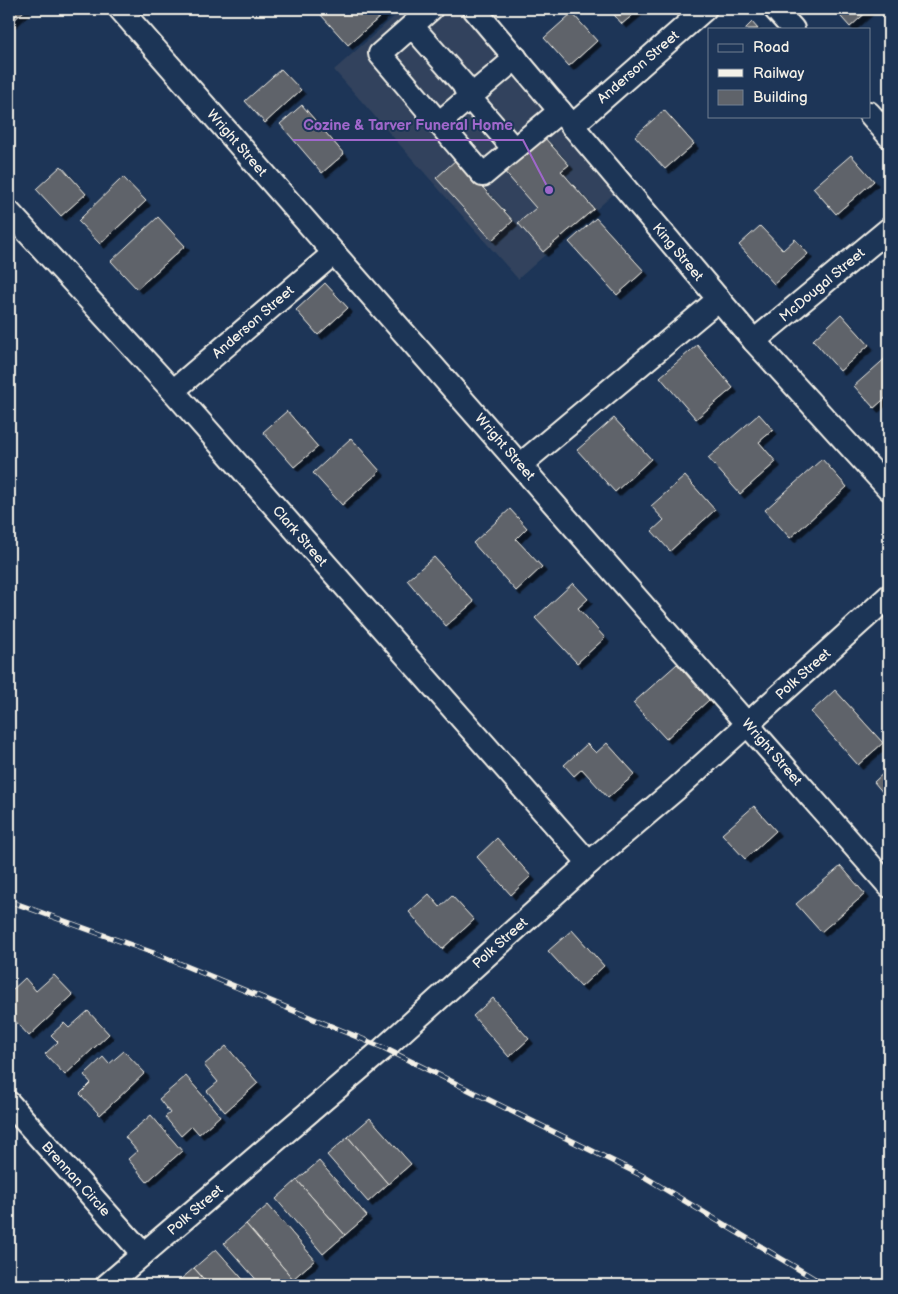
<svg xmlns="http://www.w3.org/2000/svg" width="898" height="1294" viewBox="0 0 898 1294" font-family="'Balsamiq Sans',sans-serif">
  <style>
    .built { fill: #31435d }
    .building { fill: #5f636a; stroke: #f4f1e8; filter: url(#shadow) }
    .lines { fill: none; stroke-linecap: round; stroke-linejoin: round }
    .minor-casing { stroke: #f4f1e8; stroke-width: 26 }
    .minor { stroke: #1d3557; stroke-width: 22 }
    .rail-casing { stroke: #f4f1e8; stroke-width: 5.5 }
    .rail { stroke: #1d3557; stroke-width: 4; stroke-dasharray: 11; stroke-linecap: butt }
    .labels { text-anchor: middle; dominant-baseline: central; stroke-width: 4; stroke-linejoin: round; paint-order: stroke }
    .street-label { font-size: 14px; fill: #f4f1e8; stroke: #1d3557 }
    .leader { fill: none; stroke: #9f67cb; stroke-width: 2 }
    .callout-dot { fill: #9f67cb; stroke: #1d3557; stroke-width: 2 }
    .callout-label { font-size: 15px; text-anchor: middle; font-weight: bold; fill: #9f67cb; stroke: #1d3557; stroke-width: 4; stroke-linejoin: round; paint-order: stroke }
  </style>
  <defs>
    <filter id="shadow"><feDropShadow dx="4.5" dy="4.5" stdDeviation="0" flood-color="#0009"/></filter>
  </defs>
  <rect width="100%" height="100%" fill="#1d3557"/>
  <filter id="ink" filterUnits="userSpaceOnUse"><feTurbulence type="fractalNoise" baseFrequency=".02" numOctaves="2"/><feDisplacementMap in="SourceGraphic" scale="10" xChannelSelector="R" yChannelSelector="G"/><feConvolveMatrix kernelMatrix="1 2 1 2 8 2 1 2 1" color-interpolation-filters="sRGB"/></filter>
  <g filter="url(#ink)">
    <path class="built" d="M403,9H457L617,191L518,279L334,70Z"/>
    <g class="building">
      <path d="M9,9H26L9,25Z"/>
      <path d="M328,9H389L348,45L321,15Z"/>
      <path d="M609,9H640L622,24Z"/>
      <path d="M834,9H870L850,27Z"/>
      <path d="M572,13L597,41L569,66L544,38Z"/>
      <path d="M752,22L758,29H745Z"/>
      <path d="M281,69L301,90L265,123L245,101Z"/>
      <path d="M302,105L344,154L322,173L280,124Z"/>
      <path d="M664,110L694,144L665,169L635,136Z"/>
      <path d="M543,136L569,165L561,171L594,209L543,252L518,223L536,208L503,170Z"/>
      <path d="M851,155L874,181L836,214L813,188Z"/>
      <path d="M457,159L513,221L492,240L436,178Z"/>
      <path d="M61,166L86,194L61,216L36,189Z"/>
      <path d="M123,177L146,201L100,244L78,221Z"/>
      <path d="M158,217L185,246L137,289L111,261Z"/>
      <path d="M596,218L644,271L617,295L569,242Z"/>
      <path d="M760,226L783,250L795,239L808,254L774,284L739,245Z"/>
      <path d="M325,283L348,308L318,335L296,310Z"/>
      <path d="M841,314L869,345L840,371L813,340Z"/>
      <path d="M697,345L733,388L696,419L660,377Z"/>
      <path d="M889,355V395L874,408L854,386Z"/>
      <path d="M287,411L318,447L294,467L263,432Z"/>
      <path d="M759,414L773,430L759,442L776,462L740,494L708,458Z"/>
      <path d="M614,418L651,459L615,492L577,450Z"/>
      <path d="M351,438L380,471L342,505L313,473Z"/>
      <path d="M822,459L847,487L790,538L765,510Z"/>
      <path d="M685,476L715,510L670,551L652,531L664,520L651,506Z"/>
      <path d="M510,509L527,528L516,539L542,567L516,591L473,543Z"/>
      <path d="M434,557L474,602L446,626L407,580Z"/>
      <path d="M573,583L588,599L578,608L605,638L577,663L535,618Z"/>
      <path d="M677,664L709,700L666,739L633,703Z"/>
      <path d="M835,690L883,743L858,765L811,712Z"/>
      <path d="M607,743L635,774L608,798L582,769L574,776L564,765L587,744L596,753Z"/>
      <path d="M889,768V800L874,782Z"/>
      <path d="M754,806L776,831L745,859L722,834Z"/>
      <path d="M497,838L531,876L511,895L477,857Z"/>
      <path d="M841,866L865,894L821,932L796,904Z"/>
      <path d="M429,894L440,907L452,896L474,920L442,949L409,912Z"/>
      <path d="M572,930L604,966L581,987L548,951Z"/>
      <path d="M54,975L73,995L29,1036L9,1014V993L25,978L36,991Z"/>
      <path d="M493,998L529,1039L509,1057L473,1016Z"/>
      <path d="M88,1011L109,1034L65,1075L45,1054L58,1042L51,1035L64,1023L69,1028Z"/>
      <path d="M226,1046L258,1083L225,1112L207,1091L218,1082L204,1065Z"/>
      <path d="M124,1051L145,1073L100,1115L80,1094L91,1083L84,1075L103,1057L109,1064Z"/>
      <path d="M186,1076L220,1116L199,1134L192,1126L181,1136L165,1117L170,1113L159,1099Z"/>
      <path d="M151,1115L182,1151L147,1182L128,1159L137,1151L125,1137Z"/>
      <path d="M370,1118L411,1164L388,1184L348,1137Z"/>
      <path d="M348,1137L388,1184L368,1202L327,1155Z"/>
      <path d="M319,1161L367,1216L345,1235L297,1180Z"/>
      <path d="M297,1180L345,1235L323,1254L276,1199Z"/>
      <path d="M268,1205L315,1260L293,1279L246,1224Z"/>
      <path d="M246,1224L293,1279L286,1285H261L224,1243Z"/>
      <path d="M216,1249L248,1285H209L194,1268Z"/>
      <path d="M194,1268L209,1285H174Z"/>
    </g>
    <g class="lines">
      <g class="minor-casing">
        <g id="minor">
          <path d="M120,9L889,886"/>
          <path d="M431,9L380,54L483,175L560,111"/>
          <path d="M474,9L754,341L889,489"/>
          <path d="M775,9L793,29"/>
          <path d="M412,26L463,84L469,97L514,149"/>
          <path d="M869,113L889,136"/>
          <path d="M439,123L516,58"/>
          <path d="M572,126L705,9"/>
          <path d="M9,212L173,391L589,863"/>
          <path d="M754,341L889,229"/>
          <path d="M173,391L334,253"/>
          <path d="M520,465L719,299"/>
          <path d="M9,1103L143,1254"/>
          <path d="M107,1285L384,1048L589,863L676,789L889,596"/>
        </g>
      </g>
      <use href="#minor" class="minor"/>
      <g class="rail-casing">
        <path id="rail" d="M9,901L159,955L384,1048L643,1176L825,1285"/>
      </g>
      <use href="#rail" class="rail"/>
    </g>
  </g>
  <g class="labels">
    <g class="street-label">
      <text transform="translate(638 67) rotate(-41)">Anderson Street</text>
      <text transform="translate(237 143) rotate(49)">Wright Street</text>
      <text transform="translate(678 252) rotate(50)">King Street</text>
      <text transform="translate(822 285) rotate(-40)">McDougal Street</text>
      <text transform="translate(253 322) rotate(-41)">Anderson Street</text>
      <text transform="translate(505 447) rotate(49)">Wright Street</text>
      <text transform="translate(300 536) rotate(49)">Clark Street</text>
      <text transform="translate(803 674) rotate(-42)">Polk Street</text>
      <text transform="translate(772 752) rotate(49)">Wright Street</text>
      <text transform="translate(500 943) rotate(-42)">Polk Street</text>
      <text transform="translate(76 1179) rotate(48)">Brennan Circle</text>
      <text transform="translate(195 1210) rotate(-41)">Polk Street</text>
    </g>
  </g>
  <path class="leader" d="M549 190L523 140H293"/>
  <circle class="callout-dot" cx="549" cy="190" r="5"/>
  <g class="callout-label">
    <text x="408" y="130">Cozine &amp; Tarver Funeral Home</text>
  </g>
  <rect width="898" height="1294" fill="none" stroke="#1d3557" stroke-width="30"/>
  <rect x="15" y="15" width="868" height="1264" fill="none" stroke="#f4f1e8" stroke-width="2" filter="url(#ink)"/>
  <rect x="708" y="28" width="162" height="90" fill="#1d3557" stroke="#738091"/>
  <rect x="718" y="44" width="25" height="8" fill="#1d3557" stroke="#738091"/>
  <text x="753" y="52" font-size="15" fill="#f4f1e8">Road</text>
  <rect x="718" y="69" width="25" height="8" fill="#f4f1e8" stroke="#738091"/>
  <text x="753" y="78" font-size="15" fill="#f4f1e8">Railway</text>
  <rect x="718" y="90" width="25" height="15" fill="#5f636a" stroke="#738091"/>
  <text x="753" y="102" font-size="15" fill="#f4f1e8">Building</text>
</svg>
